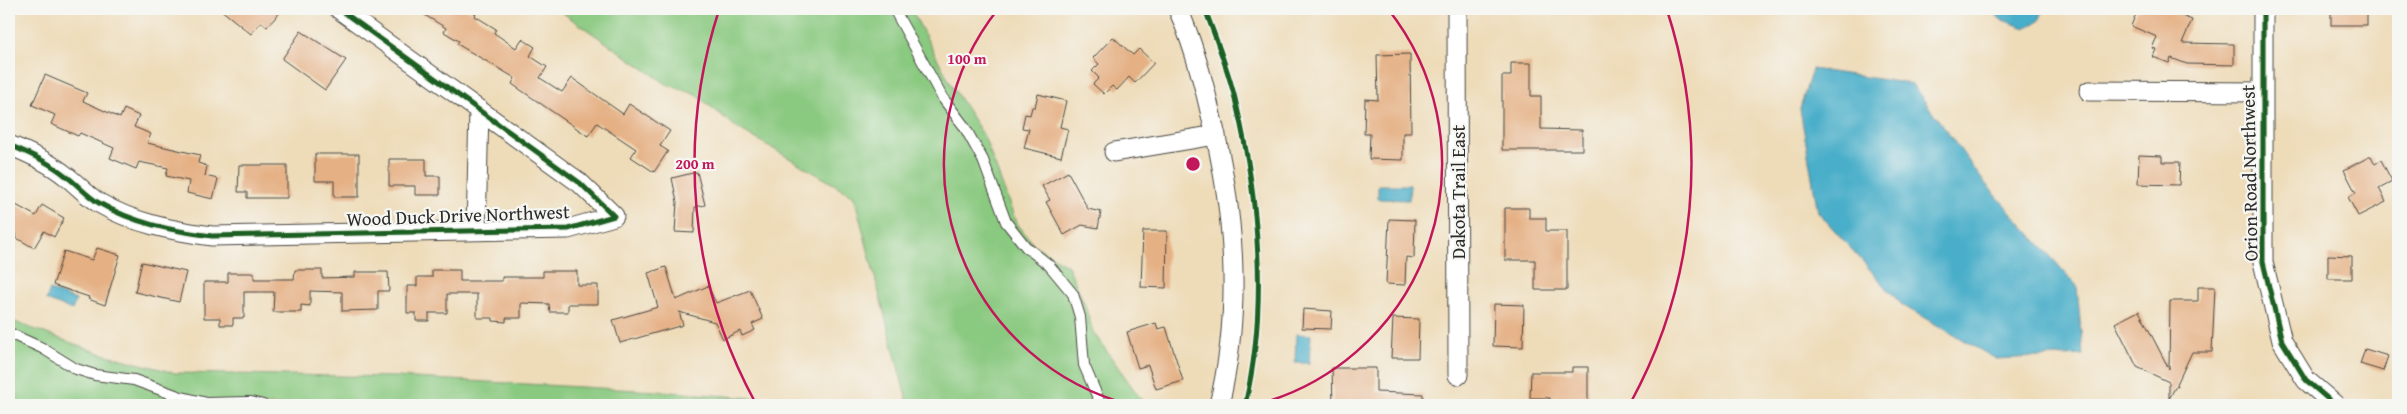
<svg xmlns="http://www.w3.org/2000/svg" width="2407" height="414" viewBox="0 0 2407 414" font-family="'Gentium Book Plus',serif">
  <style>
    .green { fill: #8ac980; stroke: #5a7a56 }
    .water { fill: #49aec9; stroke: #3a6c7a }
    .building { fill: #e5b084 }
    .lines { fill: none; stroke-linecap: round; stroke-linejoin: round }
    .lane-casing { stroke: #484640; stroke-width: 12 }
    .street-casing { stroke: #484640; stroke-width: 21 }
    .lane { stroke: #fff; stroke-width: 10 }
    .street { stroke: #fff; stroke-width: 19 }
    .cycleway-casing { stroke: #f6f6f2; stroke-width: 8 }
    .cycleway { stroke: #1b5e20; stroke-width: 5 }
    .ring { fill: none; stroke: #c2185b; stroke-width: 2.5 }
    .labels { text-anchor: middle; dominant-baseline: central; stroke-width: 4.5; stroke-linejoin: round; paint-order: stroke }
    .street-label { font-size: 19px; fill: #2b2b2b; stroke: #f6f6f2 }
    .centre { fill: #c2185b; stroke: #f6f6f2; stroke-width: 2.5 }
    .ring-label { font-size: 15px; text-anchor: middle; font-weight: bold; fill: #c2185b; stroke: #f6f6f2; stroke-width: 4.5; stroke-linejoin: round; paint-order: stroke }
  </style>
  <rect width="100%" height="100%" fill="#f6f6f2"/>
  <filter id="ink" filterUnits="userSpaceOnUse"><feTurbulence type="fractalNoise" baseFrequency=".02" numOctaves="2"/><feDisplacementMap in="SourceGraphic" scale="10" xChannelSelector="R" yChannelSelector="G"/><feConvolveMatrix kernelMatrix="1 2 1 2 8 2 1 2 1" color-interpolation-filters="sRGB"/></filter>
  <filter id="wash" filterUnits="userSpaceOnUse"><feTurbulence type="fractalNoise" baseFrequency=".0096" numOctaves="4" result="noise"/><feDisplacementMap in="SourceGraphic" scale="20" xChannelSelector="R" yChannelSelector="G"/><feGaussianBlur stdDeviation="1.12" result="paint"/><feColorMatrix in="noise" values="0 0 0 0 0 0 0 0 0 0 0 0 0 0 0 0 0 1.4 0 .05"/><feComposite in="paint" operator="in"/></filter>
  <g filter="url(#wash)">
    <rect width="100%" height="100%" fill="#eedcb9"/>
    <g class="green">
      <path d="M557,9H911L953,88L984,136L1016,222L1034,245L1068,266L1084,303L1093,332L1145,405H908L854,196L736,127L694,93L668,85Z"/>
      <path d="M9,320L99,353L175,373L395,377L655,391L852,405H9Z"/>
    </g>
    <g class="water">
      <path d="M1991,9H2044L2039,21L2025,28L2000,19Z"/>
      <path d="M1812,69L1912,84L1984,182L2077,286L2083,355L1996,359L1902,305L1818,212L1800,109Z"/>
      <path d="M1378,185H1410L1409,200L1378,199Z"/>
      <path d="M50,290L76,300L72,310L46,300Z"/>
      <path d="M1296,334L1311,335L1309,363H1295Z"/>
    </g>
    <g id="blocks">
      <g class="building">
        <path d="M220,9H283L267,27L261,22L251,34Z"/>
        <path d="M415,9H468L476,14L475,16L496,29L494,33L516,48L522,39L535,47L530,56L547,67L540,78L562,92L572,78L623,114L629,104L670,131L660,146L668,151L654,172L631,157L636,149L597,123L588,136L512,84L515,78L457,44L459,41L444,32L446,28Z"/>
        <path d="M2138,9H2164L2192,20L2182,43L2234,44V65L2187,64L2171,58L2169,63L2153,57L2156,49L2152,48L2157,37L2131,26Z"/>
        <rect x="2331" y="9" width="36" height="16"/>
        <path d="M301,31L346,60L325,90L282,59Z"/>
        <path d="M1113,37L1133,55L1139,49L1154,63L1135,83L1129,77L1117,90L1112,86L1104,94L1093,84L1099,78L1092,71L1099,64L1093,58Z"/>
        <path d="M1410,54L1411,133H1403V160L1369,159L1370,134H1364L1365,99L1378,100L1377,55Z"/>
        <path d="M1511,63H1531V96H1541V129L1582,130V150H1502V76H1511Z"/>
        <path d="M45,75L87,93L83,101L120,118L124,109L139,116L134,127L151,134L147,143L200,155L198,163L207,166L205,176L218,179L213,199L187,193L189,181L166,176L168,168L139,162L136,169L110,158L114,148L80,133L78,136L51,124L55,115L32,105Z"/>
        <path d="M1038,94L1066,101L1060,127L1068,129L1061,157L1024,148L1029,129L1022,128L1025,114L1030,115L1032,107H1035Z"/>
        <path d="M315,154H359V197H334V181H315Z"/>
        <path d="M2139,155L2162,156V162H2180L2179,185L2138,184Z"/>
        <path d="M2371,156L2375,164L2381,160L2392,181L2379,188L2386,202L2358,216L2348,197L2356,193L2344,170Z"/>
        <path d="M389,159H426V176H440V195H415V186H389Z"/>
        <path d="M239,165H287V198H247V192H238Z"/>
        <path d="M697,172L705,205L695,207L694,233L675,232L677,202L672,178Z"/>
        <path d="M1068,172L1088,209L1101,212L1098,228L1082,225L1064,235L1046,202L1050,200L1042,186Z"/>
        <path d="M16,205L36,216L42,205L64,218L54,237L44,231L34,248L15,237L16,235L9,231V218Z"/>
        <path d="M1505,208H1529V218H1546V231H1567V290H1535V260H1505Z"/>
        <path d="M1389,219L1415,220L1414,258L1406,257L1405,285L1386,284Z"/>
        <path d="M1143,231H1167L1166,288L1141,287Z"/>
        <path d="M97,248L120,255L105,305L88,299L89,297L53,285L64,251L92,260Z"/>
        <path d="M2328,255L2352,256V279H2328Z"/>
        <path d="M142,262L186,272L179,302L135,292Z"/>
        <path d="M666,267L676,300L708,286L716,303L750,290L763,319L752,324L755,330L742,336L740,331L723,339L715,322L679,312L683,325L620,343L613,320L658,307L648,273Z"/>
        <path d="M295,270H322V278L355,277V272H388L389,291H378V310L342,311V292L310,291V306L301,305V312H273L274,292H244V318H233V325H220V318H204V282H228V273H254V279H294Z"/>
        <path d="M432,270H460V281H502V277H543V271H577V285H598V304H568V312H550L549,304L521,303V318H506V322L493,321V318H477V294H447V313H429V321H416V313H407V286H417V277H432Z"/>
        <path d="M2198,287H2215L2212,352H2192L2177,384L2178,387L2176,386L2169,399V382L2137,367L2115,323L2139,311L2169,369L2170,301H2198Z"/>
        <path d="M1494,304L1524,305L1523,347L1493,346Z"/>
        <path d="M1303,309L1332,311L1331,329L1302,328Z"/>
        <path d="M1393,318L1419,319L1418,358H1391Z"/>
        <path d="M1156,323L1158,329L1166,327L1183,381L1156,389L1148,365L1138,368L1127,332Z"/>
        <path d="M2365,349L2388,356L2383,371L2360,364Z"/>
        <path d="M1572,367H1588V405H1550V398H1530L1531,372H1572Z"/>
        <path d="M1332,368H1376V392L1423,394V405H1333Z"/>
      </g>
    </g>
  </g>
  <g filter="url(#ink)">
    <use href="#blocks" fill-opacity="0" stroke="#484640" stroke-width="1"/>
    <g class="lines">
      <g class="lane-casing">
        <g id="lane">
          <path d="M894,9L942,97L964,126L983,160L1006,222L1026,247L1049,265L1073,294L1080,317L1084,365L1101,405"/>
          <path d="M9,333L42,348L76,369L95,375L134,380L178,396L207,403L251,402L263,405"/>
        </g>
      </g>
      <g class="street-casing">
        <g id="street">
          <path d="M1178,9C1192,41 1202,76 1210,111C1234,208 1243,306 1219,405"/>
          <path d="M1457,9L1458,375"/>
          <path d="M2263,9V262L2282,341L2306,380L2335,405"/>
          <path d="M2089,91L2262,92"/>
          <path d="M9,145C29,153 49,162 66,176C77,184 87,196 99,203C133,223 173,231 212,236L568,229L614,216L580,183L339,9"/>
          <path d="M1114,152L1216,135"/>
          <path d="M476,230L479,110"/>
        </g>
      </g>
      <use href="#lane" class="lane"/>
      <use href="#street" class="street"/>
      <g class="cycleway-casing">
        <g id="cycleway">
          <path d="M1205,9C1216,40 1229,71 1236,103C1259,199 1268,309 1245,405"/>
          <path d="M2263,9V262L2282,341L2306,380L2335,405"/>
          <path d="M9,145C29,153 49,162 66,176C77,184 87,196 99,203C133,223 173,231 212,236L568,229L614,216L580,183L339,9"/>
        </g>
      </g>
      <use href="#cycleway" class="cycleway"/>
    </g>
  </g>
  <g class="ring">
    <path d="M1131 405A249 249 0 0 1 998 9M1388 9A249 249 0 0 1 1255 405"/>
    <path d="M755 402A498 498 0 0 1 719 10M1667 10A498 498 0 0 1 1631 402"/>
  </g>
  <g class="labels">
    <g class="street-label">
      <text transform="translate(2249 173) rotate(-91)">Orion Road Northwest</text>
      <text transform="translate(1458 192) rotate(-90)">Dakota Trail East</text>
      <text transform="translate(458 215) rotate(-2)">Wood Duck Drive Northwest</text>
    </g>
  </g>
  <circle cx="1193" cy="164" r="8" class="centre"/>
  <g class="ring-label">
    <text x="967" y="64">100 m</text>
    <text x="695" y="169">200 m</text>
  </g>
  <rect width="2407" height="414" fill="none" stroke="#f6f6f2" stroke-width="30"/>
</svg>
